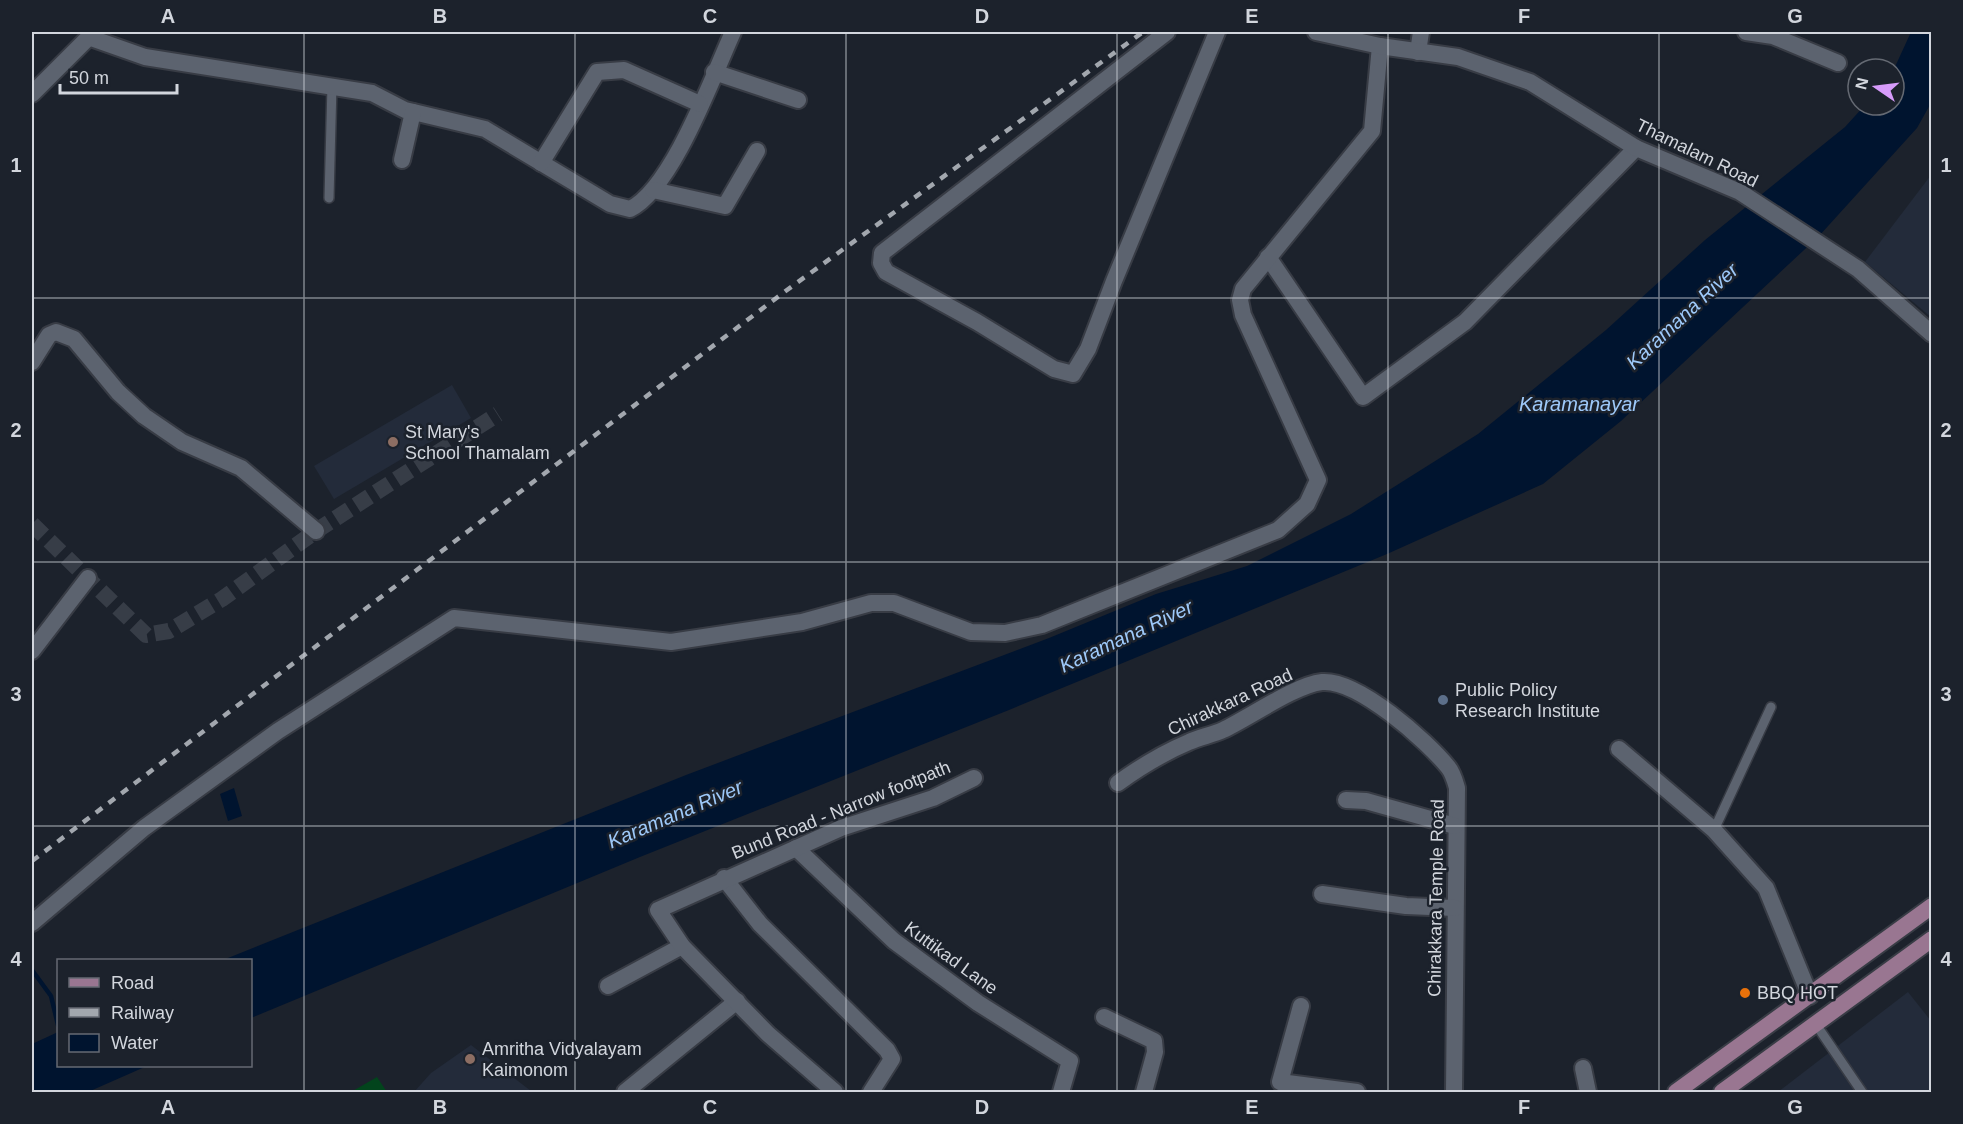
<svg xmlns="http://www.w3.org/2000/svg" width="1963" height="1124" viewBox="0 0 1963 1124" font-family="Helvetica,sans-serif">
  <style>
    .built { fill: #232b3a }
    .green { fill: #02441c }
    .water { fill: #00142f }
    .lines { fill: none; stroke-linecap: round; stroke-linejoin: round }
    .stream { stroke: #00142f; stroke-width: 4.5 }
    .minor-tunnel { stroke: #373d47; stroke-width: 16; stroke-dasharray: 16 8; stroke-linecap: butt }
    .service-casing { stroke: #383c45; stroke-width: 12 }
    .minor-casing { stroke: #383c45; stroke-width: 20 }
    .tertiary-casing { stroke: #383c45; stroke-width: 20 }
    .primary-casing { stroke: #383c45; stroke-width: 20 }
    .service { stroke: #5c636f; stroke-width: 9 }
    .minor { stroke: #5c636f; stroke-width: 16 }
    .tertiary { stroke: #5c636f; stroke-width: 16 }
    .primary { stroke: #997691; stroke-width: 16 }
    .rail { stroke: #a2a7ae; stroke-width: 4.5; stroke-dasharray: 8 8; stroke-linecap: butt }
    .grid { fill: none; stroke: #d2d6dd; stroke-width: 1.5; stroke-opacity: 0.55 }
    .education-dot { fill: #8d6e63; stroke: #1c222c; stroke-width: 2 }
    .service-dot { fill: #5c6f8a; stroke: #1c222c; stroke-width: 2 }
    .food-dot { fill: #e8710a; stroke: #1c222c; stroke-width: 2 }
    .labels { text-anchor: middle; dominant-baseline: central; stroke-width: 5; stroke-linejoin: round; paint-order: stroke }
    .street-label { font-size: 18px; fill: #d2d6dd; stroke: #1c222c }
    .poi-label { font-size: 18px; fill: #d2d6dd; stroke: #1c222c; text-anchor: start }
    .water-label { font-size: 20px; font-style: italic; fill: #9ec9f9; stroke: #1c222c }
    .neatline { fill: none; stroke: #d2d6dd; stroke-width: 2 }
    .grid-label { font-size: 20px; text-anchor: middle; font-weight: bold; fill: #d2d6dd }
  </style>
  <rect width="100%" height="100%" fill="#1c222c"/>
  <g class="built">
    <path d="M1931,175V317L1865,262Z"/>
    <path d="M452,385L471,418L334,499L314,466Z"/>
    <path d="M1908,992L1931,1021V1092H1778Z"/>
    <path d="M471,1045L531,1091L414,1092L431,1073Z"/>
  </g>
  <path class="green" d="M377,1077L387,1092H351Z"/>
  <g class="water">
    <path d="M1911,32H1931V103L1917,128L1819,236L1621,421L1543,484L1387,554L1009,710L640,857L251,1018L250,960H223L686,775L1049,638L1156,594L1247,566L1351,514L1478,434L1606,330L1705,240L1845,127L1865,105H1894V69Z"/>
    <path d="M234,788L242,816L228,821L220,794Z"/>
    <path d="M58,1032V1066H147L88,1092H32V1044Z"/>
  </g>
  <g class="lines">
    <path class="stream" d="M32,970L51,996L58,1025"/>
    <path class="minor-tunnel" d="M32,524L146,635L169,631L222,599L316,531L498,414"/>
    <g class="service-casing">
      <g id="service">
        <path d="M329,198L332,85"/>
        <path d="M1714,830L1771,707"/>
        <path d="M1815,1023L1862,1092"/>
      </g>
    </g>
    <g class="minor-casing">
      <g id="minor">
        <path d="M1167,32L882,253L881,263L886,272L977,322L1054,369L1073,374L1088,349L1114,281L1217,32"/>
        <path d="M1746,32L1773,36L1838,63"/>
        <path d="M91,38L145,57L372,93L405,110L485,129L610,204L630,209C672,189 713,76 733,32"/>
        <path d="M1418,52L1421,32"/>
        <path d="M714,72L798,100"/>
        <path d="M402,160L413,112"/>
        <path d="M541,163L597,72L624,70L700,104"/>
        <path d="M653,190L725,206L757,151"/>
        <path d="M1268,257L1363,397L1465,322L1636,148"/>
        <path d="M32,362L49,335L56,332L74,339L118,392L144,416L182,442L241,468L316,531"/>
        <path d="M32,651L88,578"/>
        <path d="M1619,749L1714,830L1766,888L1810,996"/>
        <path d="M1118,783C1140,767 1163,753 1189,742C1200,737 1212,735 1223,730C1249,718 1295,685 1322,682C1358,679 1427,741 1448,767C1453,773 1455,781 1457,788L1454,1092"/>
        <path d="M1346,800L1366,801L1455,826"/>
        <path d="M796,848L894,941L978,1003L1070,1061L1061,1092"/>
        <path d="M724,878L760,924L887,1050L892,1059L871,1092"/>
        <path d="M1322,894L1406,906L1455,908"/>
        <path d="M32,923L144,828L278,731L454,618L671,642L802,622L871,603H894L971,632L1005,633L1042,625L1278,530L1307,504L1318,480L1243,315L1240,300L1243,289L1372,131L1380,46"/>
        <path d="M608,986L682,946"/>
        <path d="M1301,1006L1280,1082L1357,1092"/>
        <path d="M1104,1017L1154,1041L1155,1052L1144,1092"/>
        <path d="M1583,1068L1588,1092"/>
        <path d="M625,1092L737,1001"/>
        <path d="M835,1092L768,1034L682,946L658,910L841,828L933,798L974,778"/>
      </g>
    </g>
    <g class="tertiary-casing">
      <g id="tertiary">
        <path d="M1316,32L1380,46L1458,57L1530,82L1636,148L1740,192L1858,269L1932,334"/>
        <path d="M32,94L94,32"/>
      </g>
    </g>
    <g class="primary-casing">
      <g id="primary">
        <path d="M1676,1092L1932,906"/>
        <path d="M1722,1092L1932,939"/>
      </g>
    </g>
    <use href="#service" class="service"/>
    <use href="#minor" class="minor"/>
    <use href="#tertiary" class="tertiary"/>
    <use href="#primary" class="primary"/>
    <path class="rail" d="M32,861L787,290L1143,32"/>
  </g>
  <path class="grid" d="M304,32V1092M575,32V1092M846,32V1092M1117,32V1092M1388,32V1092M1659,32V1092M32,298H1932M32,562H1932M32,826H1932"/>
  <g class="education-dot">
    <circle cx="393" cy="442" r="6"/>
    <circle cx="470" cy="1059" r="6"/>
  </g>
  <circle class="service-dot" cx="1443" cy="700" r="6"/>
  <circle class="food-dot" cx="1745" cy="993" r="6"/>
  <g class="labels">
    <g class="street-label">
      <text transform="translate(1697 153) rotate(26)">Thamalam Road</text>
      <text transform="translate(1230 702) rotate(-25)">Chirakkara Road</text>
      <text transform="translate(841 810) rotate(-22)">Bund Road - Narrow footpath</text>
      <text transform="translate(1436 898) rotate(-89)">Chirakkara Temple Road</text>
      <text transform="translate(951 958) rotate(36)">Kuttikad Lane</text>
    </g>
    <g class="poi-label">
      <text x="405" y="432">St Mary's<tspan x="405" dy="21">School Thamalam</tspan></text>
      <text x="1455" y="690">Public Policy<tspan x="1455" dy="21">Research Institute</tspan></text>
      <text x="1757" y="993">BBQ HOT</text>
      <text x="482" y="1049">Amritha Vidyalayam<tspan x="482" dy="21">Kaimonom</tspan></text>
    </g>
    <g class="water-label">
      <text transform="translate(1682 316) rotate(-43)">Karamana River</text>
      <text x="1579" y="404">Karamanayar</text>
      <text transform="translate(1126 636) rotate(-25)">Karamana River</text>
      <text transform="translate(675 814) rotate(-23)">Karamana River</text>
    </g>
  </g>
  <rect width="1963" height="1124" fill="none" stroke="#1c222c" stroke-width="66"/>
  <rect x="57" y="959" width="195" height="108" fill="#1c222c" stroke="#656a73" stroke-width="1.5"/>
  <rect x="69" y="978" width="30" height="9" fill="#997691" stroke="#656a73" stroke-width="1.5"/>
  <text x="111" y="989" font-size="18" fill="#d2d6dd">Road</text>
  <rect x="69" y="1008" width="30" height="9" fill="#a2a7ae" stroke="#656a73" stroke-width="1.5"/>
  <text x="111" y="1019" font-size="18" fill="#d2d6dd">Railway</text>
  <rect x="69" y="1034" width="30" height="18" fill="#00142f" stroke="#656a73" stroke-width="1.5"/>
  <text x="111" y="1049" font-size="18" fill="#d2d6dd">Water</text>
  <g transform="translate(1876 87) rotate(284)"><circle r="28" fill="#1c222c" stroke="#656a73" stroke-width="1.5"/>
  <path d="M0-4.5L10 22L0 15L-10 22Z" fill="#d69bfa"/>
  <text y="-9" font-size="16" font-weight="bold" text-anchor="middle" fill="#d2d6dd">N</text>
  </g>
  <path d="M60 84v9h117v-9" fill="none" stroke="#d2d6dd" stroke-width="3"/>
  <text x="69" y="84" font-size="18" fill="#d2d6dd" stroke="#1c222c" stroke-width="4.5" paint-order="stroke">50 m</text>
  <rect x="33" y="33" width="1897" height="1058" class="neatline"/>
  <g class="grid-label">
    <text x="168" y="23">A</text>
    <text x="440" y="23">B</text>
    <text x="710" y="23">C</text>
    <text x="982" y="23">D</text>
    <text x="1252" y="23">E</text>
    <text x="1524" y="23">F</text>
    <text x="1795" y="23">G</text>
    <text x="16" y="172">1</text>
    <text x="1946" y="172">1</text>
    <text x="16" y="437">2</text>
    <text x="1946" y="437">2</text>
    <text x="16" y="701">3</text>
    <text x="1946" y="701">3</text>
    <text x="16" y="966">4</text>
    <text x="1946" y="966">4</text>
    <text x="168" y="1114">A</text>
    <text x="440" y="1114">B</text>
    <text x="710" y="1114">C</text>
    <text x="982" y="1114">D</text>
    <text x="1252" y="1114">E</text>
    <text x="1524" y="1114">F</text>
    <text x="1795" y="1114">G</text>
  </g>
</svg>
